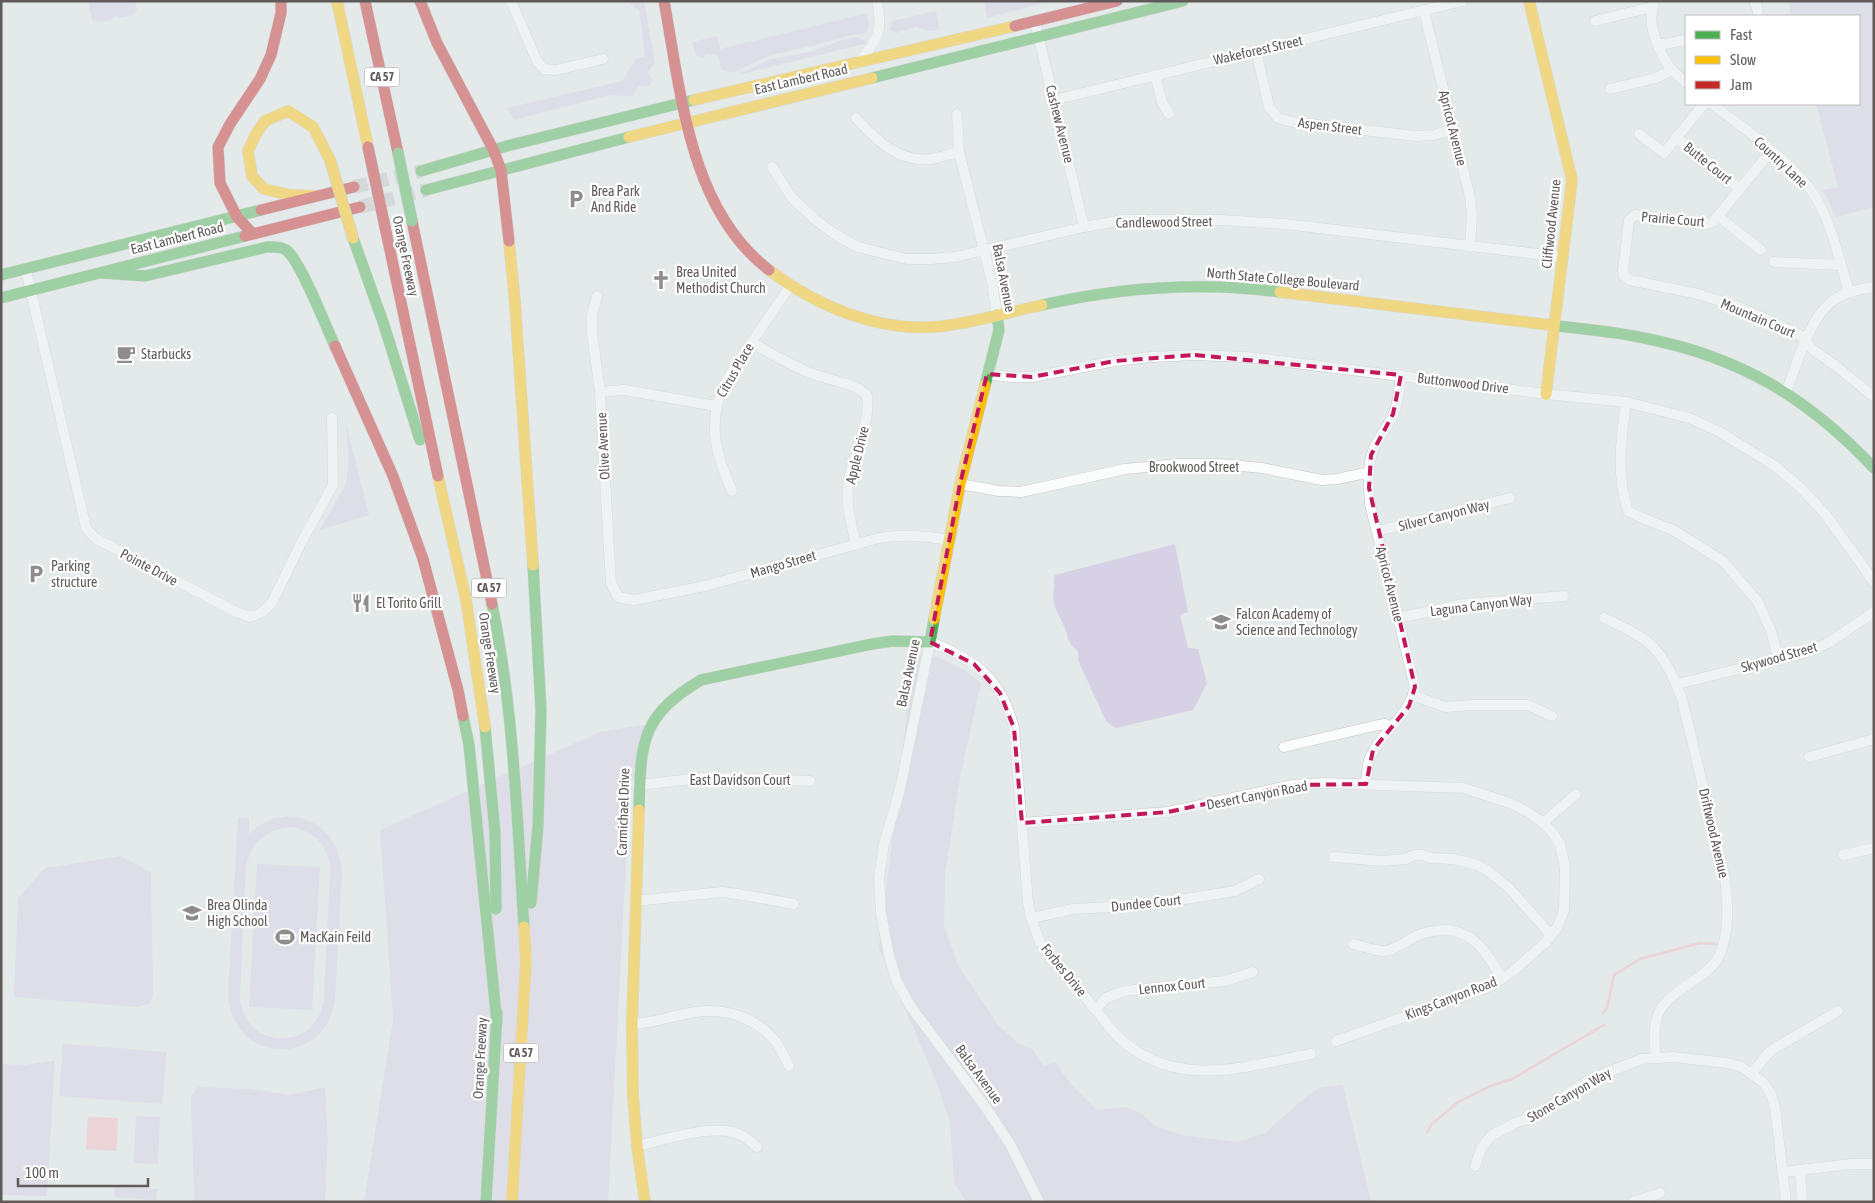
<svg xmlns="http://www.w3.org/2000/svg" width="1875" height="1203" viewBox="0 0 1875 1203" font-family="'Asap Condensed',sans-serif">
  <style>
    .green { fill: #d7d1e6; fill-rule: evenodd }
    .water { fill: #f3b8c1 }
    .lines { fill: none; stroke-linecap: round; stroke-linejoin: round }
    .stream { stroke: #f3b8c1; stroke-width: 2.5 }
    .secondary-tunnel { stroke: #c3c5c5; stroke-width: 14; stroke-dasharray: 14 7; stroke-linecap: butt }
    .street-casing { stroke: #c6c6c6; stroke-width: 11 }
    .fast-casing { stroke: #c7c6c6; stroke-width: 12 }
    .slow-casing { stroke: #c7c6c6; stroke-width: 12 }
    .jam-casing { stroke: #c7c6c6; stroke-width: 12 }
    .street { stroke: #fbfcfc; stroke-width: 10 }
    .fast { stroke: #4caf50; stroke-width: 11 }
    .slow { stroke: #ffc107; stroke-width: 11 }
    .jam { stroke: #c62828; stroke-width: 11 }
    .fast-bridge-casing { stroke: #93babf; stroke-width: 12; stroke-linecap: butt }
    .slow-bridge-casing { stroke: #93babf; stroke-width: 12; stroke-linecap: butt }
    .jam-bridge-casing { stroke: #93babf; stroke-width: 12; stroke-linecap: butt }
    .fast-bridge { stroke: #4caf50; stroke-width: 11 }
    .slow-bridge { stroke: #ffc107; stroke-width: 11 }
    .jam-bridge { stroke: #c62828; stroke-width: 11 }
    .marked { fill: none; stroke: #c2185b; stroke-width: 4; stroke-dasharray: 10 6; stroke-linejoin: round }
    .labels { text-anchor: middle; dominant-baseline: central; stroke-width: 4.5; stroke-linejoin: round; paint-order: stroke }
    .shield { fill: #fff; stroke: #908c8c; stroke-width: 1 }
    .shield-label { font-size: 12px; font-weight: bold; fill: #615a5a }
    .street-label { font-size: 14px; fill: #615a5a; stroke: #fff }
    .poi-label { font-size: 14px; fill: #615a5a; stroke: #fff; text-anchor: start }
  </style>
  <rect width="100%" height="100%" fill="#e4e9e9"/>
  <g class="green">
    <path d="M88,1H135L137,10L133,15L119,18L115,15L111,20L97,22L92,20Z"/>
    <path d="M629,1H644L655,63L648,72L652,80L649,86L644,87L639,85L633,96L610,95L514,120L507,108L622,81L636,59L645,56L639,10L629,3Z"/>
    <path d="M984,1H1052L987,18Z"/>
    <path d="M1788,1H1874V207L1836,217L1823,190L1838,187L1816,104H1859V16H1791Z"/>
    <path d="M936,11L939,30L930,31L916,27L896,33L890,30L892,21Z"/>
    <path d="M867,13L869,26L867,32L863,34L851,35L816,45L772,55L734,72H728L721,69L718,56L706,54L703,58L696,55L692,42L717,36L720,49Z"/>
    <path d="M858,37L868,43L737,75L771,59L810,52L842,40Z"/>
    <path d="M346,424L369,515L320,530L346,484L349,459Z"/>
    <path d="M1175,544L1188,612L1180,615L1188,648L1198,649L1207,683L1193,710L1116,728L1106,721L1078,660C1080,646 1073,650 1069,641C1067,636 1066,631 1064,626C1059,613 1050,604 1054,590C1055,585 1053,581 1055,575Z"/>
    <path d="M912,653L940,658L965,670L981,683L960,778L945,875L944,926L959,967L999,1026L1018,1043L1032,1049L1044,1066L1055,1062L1071,1084L1097,1110L1127,1107L1142,1114L1155,1125L1181,1135L1237,1142L1265,1133L1308,1095L1322,1087L1343,1085L1371,1201L1382,1202H967L954,1184L950,1121L933,1074L879,948L905,732Z"/>
    <path d="M655,723L630,787L608,1202H364L393,1019L380,830L600,732Z"/>
    <path d="M291,816C321,820 341,842 342,872L335,1000C325,1069 231,1064 228,994L238,817L249,818V834C261,822 274,817 291,816ZM291,827C315,831 330,847 330,871L324,999C317,1054 241,1050 240,995L246,867C250,843 267,828 291,827Z"/>
    <path d="M121,856L151,873L153,994L150,1003L138,1007L14,997L18,898L45,868Z"/>
    <path d="M257,864L320,867L312,1010L249,1007Z"/>
    <path d="M63,1044L167,1052L162,1104L59,1096Z"/>
    <path d="M55,1060L47,1196L1,1195V1064L26,1065Z"/>
    <path d="M198,1087L250,1089L289,1095L325,1087L328,1139L325,1202H194L191,1096Z"/>
    <path d="M136,1116L160,1117L158,1164L134,1163Z"/>
    <path d="M115,1187L157,1189L156,1200L114,1197Z"/>
  </g>
  <path class="water" d="M88,1117L118,1118L116,1151L86,1149Z"/>
  <g class="lines">
    <g class="stream">
      <path d="M1603,1013L1607,1008L1614,975L1640,959L1700,943L1715,944"/>
      <path d="M1427,1132L1431,1125L1458,1102L1491,1086L1512,1079L1604,1025"/>
    </g>
    <g class="secondary-tunnel">
      <path d="M354,187L421,171"/>
      <path d="M360,207L426,190"/>
    </g>
    <g class="street-casing">
      <g id="street">
        <path d="M511,1L537,61L544,69L556,70L603,59"/>
        <path d="M1654,1C1646,23 1658,51 1671,69C1675,74 1681,78 1686,82"/>
        <path d="M1755,1L1759,16"/>
        <path d="M1424,11L1470,197L1472,215L1470,247"/>
        <path d="M1595,21L1652,7"/>
        <path d="M1035,22L1084,227"/>
        <path d="M1658,45L1686,40"/>
        <path d="M1256,51L1269,107L1278,118L1292,122L1416,136L1433,135L1454,129"/>
        <path d="M860,61C879,36 883,32 877,1"/>
        <path d="M1155,75L1162,102L1169,114"/>
        <path d="M1610,89L1656,78L1672,70"/>
        <path d="M1054,100L1462,1"/>
        <path d="M1712,104C1743,128 1797,165 1816,198C1832,225 1840,262 1849,292"/>
        <path d="M957,114L959,152L992,282L997,315"/>
        <path d="M856,118C877,141 899,163 932,159C941,157 950,154 959,152"/>
        <path d="M1639,134L1664,153L1704,104"/>
        <path d="M1676,137L1740,189"/>
        <path d="M1771,151L1713,222L1706,224L1635,215L1629,220L1623,270L1624,276L1630,280L1698,294L1739,307L1777,324L1800,335L1813,350L1836,366L1874,397"/>
        <path d="M772,167L792,198L817,221L836,235L858,247L907,259H931L955,257L1084,227L1124,220H1222L1285,224L1563,257"/>
        <path d="M1719,217L1761,250"/>
        <path d="M1774,262L1841,265"/>
        <path d="M26,270L86,528L95,538L236,612L250,617L262,612L272,603L300,545L333,485L332,418"/>
        <path d="M597,296L592,315V333L600,392L611,583L618,597L634,600L705,586L879,538C904,534 925,536 949,540"/>
        <path d="M751,342C771,353 791,366 813,374C832,381 852,382 867,395C871,423 854,451 849,478C845,501 850,521 856,543"/>
        <path d="M987,374L1010,377H1032L1115,361L1151,357L1195,355L1247,357L1546,394L1626,402L1689,418L1718,431L1775,466L1802,489L1826,515L1874,582"/>
        <path d="M600,392L624,390L716,406"/>
        <path d="M1786,392C1797,365 1808,322 1830,303C1843,292 1859,289 1874,287"/>
        <path d="M1626,402C1621,440 1616,475 1628,511L1642,518L1673,530L1723,561L1758,602L1771,631L1779,660"/>
        <path d="M960,484L999,491L1021,492L1125,469L1178,464H1220L1262,468L1322,480L1337,479L1370,472"/>
        <path d="M732,491C714,450 706,419 728,377L790,286"/>
        <path d="M1377,531L1510,498"/>
        <path d="M1398,618L1464,604L1564,596"/>
        <path d="M1604,618C1618,625 1635,632 1648,642C1664,656 1675,679 1682,699L1725,878C1728,902 1730,940 1716,961C1712,968 1703,974 1696,979C1659,1004 1651,1011 1656,1057"/>
        <path d="M1677,684L1808,652L1830,642L1874,612"/>
        <path d="M1414,696L1446,707L1473,705H1528L1552,716"/>
        <path d="M1284,747L1378,725L1385,724L1391,728"/>
        <path d="M1809,757L1874,739"/>
        <path d="M1366,784C1367,772 1367,760 1374,750C1387,727 1410,714 1415,687L1370,504C1369,488 1367,469 1372,454C1376,439 1388,428 1394,413C1399,401 1399,388 1401,375"/>
        <path d="M639,785L709,777L810,781"/>
        <path d="M1022,823L1168,812L1293,785L1323,783L1463,788L1510,803L1528,812L1543,823L1553,833L1560,844L1565,868L1564,910L1558,926L1546,942L1512,972L1486,988L1336,1041"/>
        <path d="M1543,823L1576,794"/>
        <path d="M1843,855L1874,848"/>
        <path d="M1334,857L1382,861L1406,859L1414,855H1422L1431,858L1453,859L1475,864L1487,870L1509,888L1551,935"/>
        <path d="M635,901L722,892L738,894L794,904"/>
        <path d="M1031,918L1073,909L1148,905L1235,891L1259,879"/>
        <path d="M1353,944C1363,946 1374,951 1384,951C1396,950 1405,941 1416,936C1424,932 1433,931 1442,930C1474,929 1488,955 1502,979"/>
        <path d="M1096,1009L1106,998L1124,991L1225,981L1253,972"/>
        <path d="M632,1024C654,1023 674,1015 696,1012C727,1008 757,1018 776,1042C781,1049 785,1058 789,1066"/>
        <path d="M1752,1073L1770,1051L1838,1011"/>
        <path d="M637,1146C664,1140 717,1122 741,1135C747,1138 752,1143 757,1147"/>
        <path d="M1475,1166L1482,1147L1491,1136L1515,1123L1537,1116L1574,1089L1595,1077L1642,1059L1673,1057L1727,1063L1740,1066L1763,1082L1771,1094L1775,1107L1786,1202"/>
        <path d="M1800,1170L1802,1202"/>
        <path d="M1783,1172L1851,1164H1873"/>
        <path d="M1039,1202L1010,1144L984,1105L911,1007L897,982L889,956L881,913L879,878L884,844L900,789L930,642C976,660 1001,678 1014,728L1028,903L1031,918L1040,942L1117,1036C1175,1091 1242,1067 1311,1054"/>
        <path d="M1633,1202L1660,1193"/>
      </g>
    </g>
    <g class="fast-casing">
      <g id="fast">
        <path d="M872,78L1183,1"/>
        <path d="M421,171L507,146L694,100"/>
        <path d="M426,190L629,137"/>
        <path d="M353,238L384,325L420,440"/>
        <path d="M102,273L145,276L267,247C273,247 281,246 286,250C300,259 326,327 335,346"/>
        <path d="M1,275L261,210"/>
        <path d="M1,298L245,236"/>
        <path d="M1042,305C1121,287 1198,281 1280,292"/>
        <path d="M1550,325C1581,329 1614,331 1644,338C1740,357 1807,397 1874,468"/>
        <path d="M985,385L999,330L997,315"/>
        <path d="M492,604C514,710 517,819 524,927"/>
        <path d="M463,716L469,745L497,1023"/>
        <path d="M485,727L495,832L496,909"/>
        <path d="M639,810C641,744 639,717 701,680L872,644L893,641L930,642L934,619"/>
        <path d="M531,903L538,826L541,710L533,565"/>
        <path d="M486,1202L497,1013"/>
      </g>
    </g>
    <g class="slow-casing">
      <g id="slow">
        <path d="M337,1L368,147"/>
        <path d="M1529,1L1572,180L1546,394"/>
        <path d="M694,100L1015,26"/>
        <path d="M629,137L872,78"/>
        <path d="M317,196L290,195L264,189L252,176L248,151L256,134L265,121L288,111L313,127L330,160"/>
        <path d="M509,241L515,303L533,565"/>
        <path d="M769,270C818,307 882,334 944,326C976,322 1010,312 1042,305"/>
        <path d="M1280,292L1550,325"/>
        <path d="M438,476L466,600L485,727"/>
        <path d="M934,619L960,484L985,385"/>
        <path d="M639,810L632,1024L633,1095L637,1146L645,1202"/>
        <path d="M512,1202L526,961L524,927"/>
      </g>
    </g>
    <g class="jam-casing">
      <g id="jam">
        <path d="M365,1L398,153"/>
        <path d="M420,1L437,43L493,149L501,170L509,241"/>
        <path d="M664,1C681,92 689,209 769,270"/>
        <path d="M1015,26L1117,1"/>
        <path d="M261,210L354,187"/>
        <path d="M412,221L492,604"/>
        <path d="M385,227L438,476"/>
        <path d="M253,234L237,217L220,183L218,147L230,124L260,79L271,55L281,13V1"/>
        <path d="M245,236L360,207"/>
        <path d="M335,346L393,476L423,559L458,690L463,716"/>
      </g>
    </g>
    <use href="#street" class="street"/>
    <use href="#fast" class="fast"/>
    <use href="#slow" class="slow"/>
    <use href="#jam" class="jam"/>
    <g class="fast-bridge-casing">
      <path id="fast-bridge" d="M398,153L412,221"/>
    </g>
    <g class="slow-bridge-casing">
      <path id="slow-bridge" d="M330,160L353,238"/>
    </g>
    <g class="jam-bridge-casing">
      <path id="jam-bridge" d="M368,147L385,227"/>
    </g>
    <use href="#fast-bridge" class="fast-bridge"/>
    <use href="#slow-bridge" class="slow-bridge"/>
    <use href="#jam-bridge" class="jam-bridge"/>
  </g>
  <path d="M0 0H1875V1203H0ZM1195,355L1401,375L1393,414L1371,455L1369,488L1415,687L1409,706L1373,750L1366,784L1293,785L1168,812L1022,823L1014,728L1000,693L974,664L930,642L960,484L987,374L1032,377L1115,361Z" fill="#e4e9e9" fill-opacity=".55" fill-rule="evenodd"/>
  <path class="marked" d="M1195,355L1401,375L1393,414L1371,455L1369,488L1415,687L1409,706L1373,750L1366,784L1293,785L1168,812L1022,823L1014,728L1000,693L974,664L930,642L960,484L987,374L1032,377L1115,361Z"/>
  <defs>
    <g id="parking-bare" transform="scale(1.5)"><path d="M-3.5-5.5H1a3.5 3.5 0 0 1 0 7H-1V5.5H-3.5ZM-1-3.4V-.6H.8a1.4 1.4 0 0 0 0-2.8Z" fill="#8f8c8c" stroke="#fff" stroke-width="2.5" paint-order="stroke"/></g>
    <g id="church-bare" transform="scale(1.5)"><path d="M-1.2-6h2.4v3.5h3.3v2.4h-3.3V6h-2.4V-.1h-3.3v-2.4h3.3Z" fill="#8f8c8c" stroke="#fff" stroke-width="2.5" paint-order="stroke"/></g>
    <g id="cafe-bare" transform="scale(1.5)"><path d="M-5.5-4.5H6V0H3Q3 3.5 0 3.5H-2.5Q-5.5 3.5-5.5 0ZM3-3.2v2h1.7v-2ZM-6 4.5H4V6H-6Z" fill="#8f8c8c" stroke="#fff" stroke-width="2.5" paint-order="stroke"/></g>
    <g id="restaurant-bare" transform="scale(1.5)"><path d="M-5-6h1v4h1v-4h1v4h1v-4h1v5L-1.5 .5V6h-2V.5L-5-1ZM5-6V6H3V1.5H1.5Q1.5-4 5-6Z" fill="#8f8c8c" stroke="#fff" stroke-width="2.5" paint-order="stroke"/></g>
    <g id="school-bare" transform="scale(1.5)"><path d="M0-5L7-2L0 1L-7-2ZM-4 1L0 2.5L4 1V4Q0 6-4 4Z" fill="#8f8c8c" stroke="#fff" stroke-width="2.5" paint-order="stroke"/></g>
    <g id="stadium-bare" transform="scale(1.5)"><path d="M0-5a6.5 5 0 1 0 0 10a6.5 5 0 1 0 0-10ZM-3.5-1.8h7v3.6h-7Z" fill="#8f8c8c" stroke="#fff" stroke-width="2.5" paint-order="stroke"/></g>
  </defs>
  <g fill-rule="evenodd">
    <use href="#parking-bare" x="576" y="199"/>
    <use href="#church-bare" x="661" y="280"/>
    <use href="#cafe-bare" x="126" y="354"/>
    <use href="#parking-bare" x="36" y="574"/>
    <use href="#restaurant-bare" x="361" y="603"/>
    <use href="#school-bare" x="1221" y="622"/>
    <use href="#school-bare" x="192" y="913"/>
    <use href="#stadium-bare" x="285" y="937"/>
  </g>
  <g class="labels">
    <g class="shield">
      <rect x="364.5" y="67.5" width="35" height="19" rx="4"/>
      <rect x="471.5" y="578.5" width="35" height="19" rx="4"/>
      <rect x="503.5" y="1043.5" width="35" height="19" rx="4"/>
    </g>
    <g class="shield-label">
      <text x="382" y="77">CA 57</text>
      <text x="489" y="588">CA 57</text>
      <text x="521" y="1053">CA 57</text>
    </g>
    <g class="street-label">
      <text transform="translate(1258 50) rotate(-13)">Wakeforest Street</text>
      <text transform="translate(801 79) rotate(-13)">East Lambert Road</text>
      <text transform="translate(1060 124) rotate(76)">Cashew Avenue</text>
      <text transform="translate(1330 126) rotate(7)">Aspen Street</text>
      <text transform="translate(1453 128) rotate(76)">Apricot Avenue</text>
      <text transform="translate(1781 162) rotate(43)">Country Lane</text>
      <text transform="translate(1708 163) rotate(39)">Butte Court</text>
      <text transform="translate(1673 219) rotate(5)">Prairie Court</text>
      <text transform="translate(1164 222) rotate(-1)">Candlewood Street</text>
      <text transform="translate(1551 224) rotate(-84)">Cliffwood Avenue</text>
      <text transform="translate(177 238) rotate(-14)">East Lambert Road</text>
      <text transform="translate(406 256) rotate(78)">Orange Freeway</text>
      <text transform="translate(1004 278) rotate(79)">Balsa Avenue</text>
      <text transform="translate(1283 279) rotate(5)">North State College Boulevard</text>
      <text transform="translate(1758 318) rotate(23)">Mountain Court</text>
      <text transform="translate(735 370) rotate(-60)">Citrus Place</text>
      <text transform="translate(1463 383) rotate(7)">Buttonwood Drive</text>
      <text transform="translate(603 446) rotate(-93)">Olive Avenue</text>
      <text transform="translate(857 455) rotate(-76)">Apple Drive</text>
      <text x="1194" y="467">Brookwood Street</text>
      <text transform="translate(1444 515) rotate(-14)">Silver Canyon Way</text>
      <text transform="translate(783 564) rotate(-16)">Mango Street</text>
      <text transform="translate(149 567) rotate(28)">Pointe Drive</text>
      <text transform="translate(1390 584) rotate(76)">Apricot Avenue</text>
      <text transform="translate(1481 605) rotate(-7)">Laguna Canyon Way</text>
      <text transform="translate(490 653) rotate(81)">Orange Freeway</text>
      <text transform="translate(1779 657) rotate(-16)">Skywood Street</text>
      <text transform="translate(908 673) rotate(-78)">Balsa Avenue</text>
      <text x="740" y="780">East Davidson Court</text>
      <text transform="translate(1257 795) rotate(-11)">Desert Canyon Road</text>
      <text transform="translate(623 812) rotate(-88)">Carmichael Drive</text>
      <text transform="translate(1714 833) rotate(77)">Driftwood Avenue</text>
      <text transform="translate(1146 903) rotate(-6)">Dundee Court</text>
      <text transform="translate(1064 970) rotate(51)">Forbes Drive</text>
      <text transform="translate(1172 986) rotate(-6)">Lennox Court</text>
      <text transform="translate(1451 998) rotate(-21)">Kings Canyon Road</text>
      <text transform="translate(480 1058) rotate(-87)">Orange Freeway</text>
      <text transform="translate(979 1074) rotate(54)">Balsa Avenue</text>
      <text transform="translate(1569 1095) rotate(-30)">Stone Canyon Way</text>
    </g>
    <g class="poi-label">
      <text x="591" y="191">Brea Park<tspan x="591" dy="16">And Ride</tspan></text>
      <text x="676" y="272">Brea United<tspan x="676" dy="16">Methodist Church</tspan></text>
      <text x="141" y="354">Starbucks</text>
      <text x="51" y="566">Parking<tspan x="51" dy="16">structure</tspan></text>
      <text x="376" y="603">El Torito Grill</text>
      <text x="1236" y="614">Falcon Academy of<tspan x="1236" dy="16">Science and Technology</tspan></text>
      <text x="207" y="905">Brea Olinda<tspan x="207" dy="16">High School</tspan></text>
      <text x="300" y="937">MacKain Feild</text>
    </g>
  </g>
  <rect width="1875" height="1203" fill="none" stroke="#615a5a" stroke-width="5"/>
  <rect x="1685" y="15" width="175" height="90" fill="#ffffff" stroke="#c0bdbd"/>
  <rect x="1695" y="31" width="25" height="8" fill="#4caf50" stroke="#c0bdbd"/>
  <text x="1730" y="40" font-size="15" fill="#615a5a">Fast</text>
  <rect x="1695" y="56" width="25" height="8" fill="#ffc107" stroke="#c0bdbd"/>
  <text x="1730" y="65" font-size="15" fill="#615a5a">Slow</text>
  <rect x="1695" y="81" width="25" height="8" fill="#c62828" stroke="#c0bdbd"/>
  <text x="1730" y="90" font-size="15" fill="#615a5a">Jam</text>
  <path d="M18 1178v8h130v-8" fill="none" stroke="#615a5a" stroke-width="2.5"/>
  <text x="25" y="1178" font-size="15" fill="#615a5a" stroke="#ffffff" stroke-width="4" paint-order="stroke">100 m</text>
</svg>
